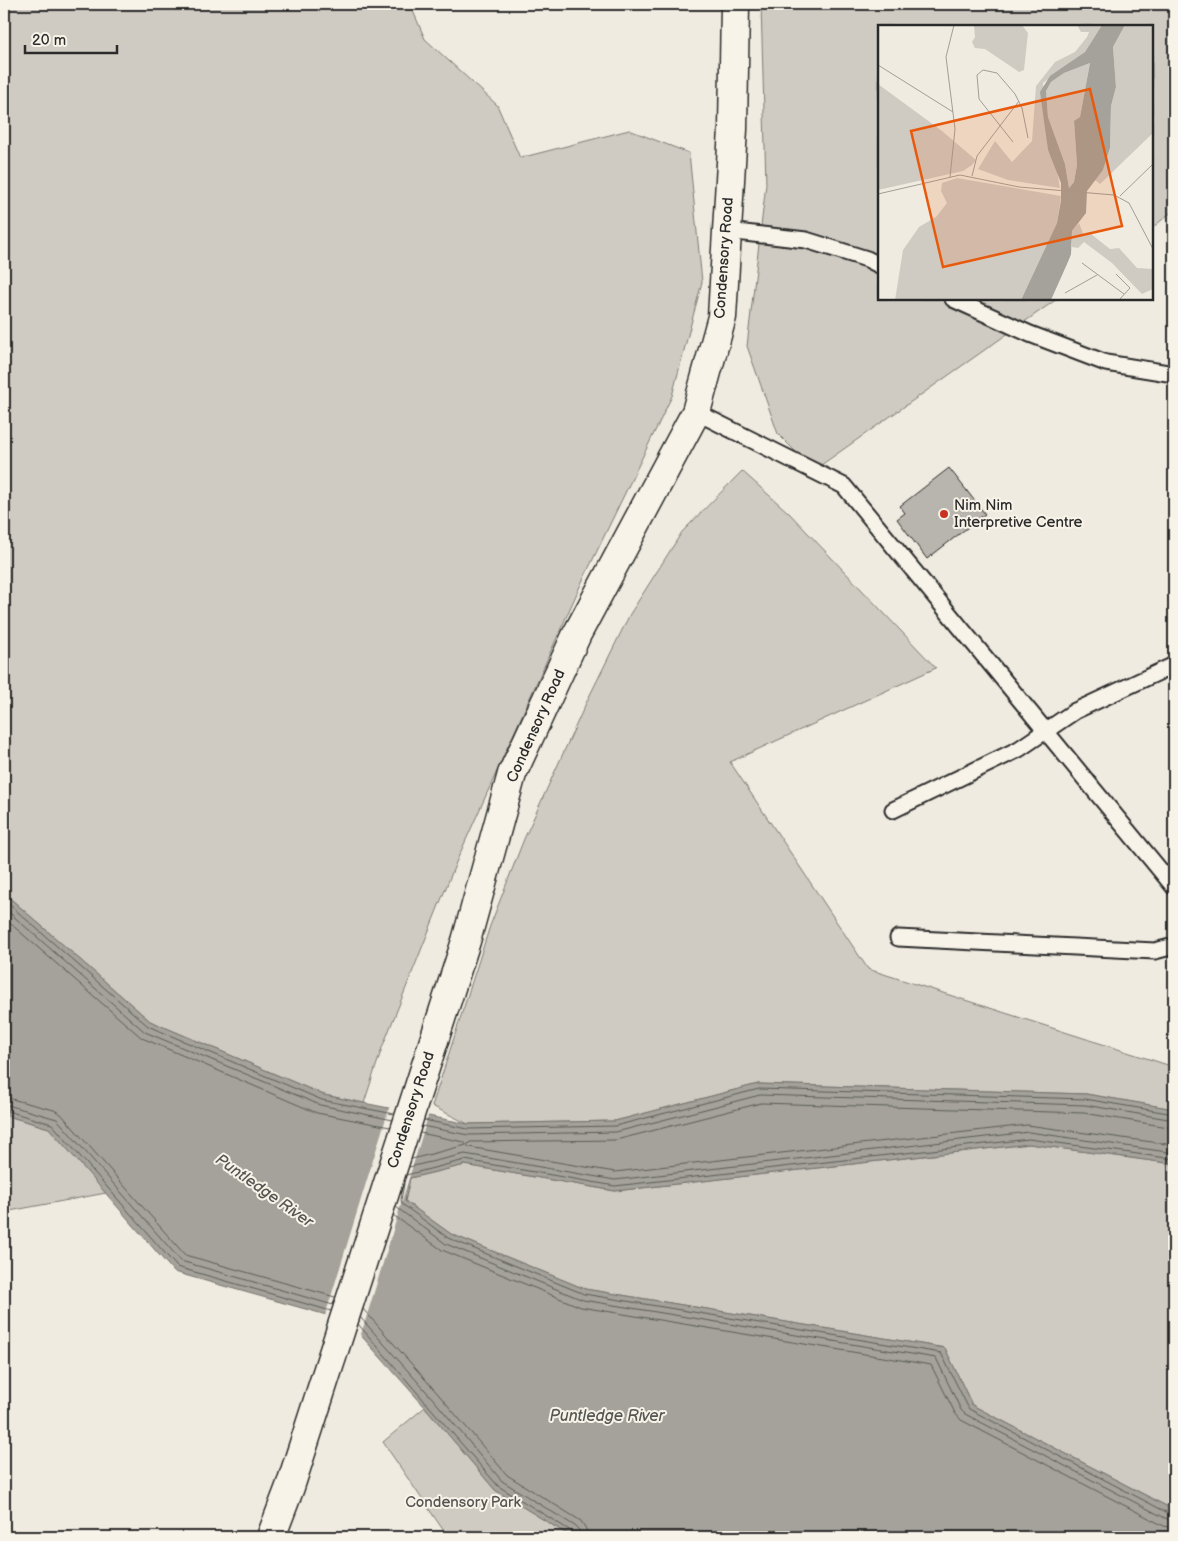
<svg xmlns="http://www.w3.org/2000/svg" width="1178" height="1541" viewBox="0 0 1178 1541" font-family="'Balsamiq Sans',sans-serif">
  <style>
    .green { fill: #cfcbc2; stroke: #7d7b76 }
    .water { fill: #a4a29a; stroke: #74726e }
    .pier { fill: #efebe0 }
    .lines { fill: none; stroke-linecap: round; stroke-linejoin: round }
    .shore { stroke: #5b5b57; stroke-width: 1 }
    .building { fill: #b8b5ae; stroke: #2b2b2b }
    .lane-casing { stroke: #2b2b2b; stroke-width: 19 }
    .secondary-casing { stroke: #2b2b2b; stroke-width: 31 }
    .lane { stroke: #f7f3e8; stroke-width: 15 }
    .secondary { stroke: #f7f3e8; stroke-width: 28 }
    .poi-dot { fill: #c8321e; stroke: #f7f3e8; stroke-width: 2 }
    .labels { text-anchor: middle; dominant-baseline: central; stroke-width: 4; stroke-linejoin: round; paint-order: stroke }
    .street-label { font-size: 15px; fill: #2b2b2b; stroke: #f7f3e8 }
    .poi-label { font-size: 15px; fill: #2b2b2b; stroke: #f7f3e8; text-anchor: start }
    .park-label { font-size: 15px; fill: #545351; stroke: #f7f3e8 }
    .water-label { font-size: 16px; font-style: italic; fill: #555552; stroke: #f7f3e8 }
    .inset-road { fill: none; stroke: #a19e98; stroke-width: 1 }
    .view { fill: #e8590c; fill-opacity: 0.15; stroke: #e8590c; stroke-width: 2.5 }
    .inset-edge { fill: none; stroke: #2b2b2b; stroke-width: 2.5 }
  </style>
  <rect width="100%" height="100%" fill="#efebe0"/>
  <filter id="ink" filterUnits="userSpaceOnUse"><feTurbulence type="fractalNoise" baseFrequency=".02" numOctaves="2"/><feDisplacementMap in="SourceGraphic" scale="10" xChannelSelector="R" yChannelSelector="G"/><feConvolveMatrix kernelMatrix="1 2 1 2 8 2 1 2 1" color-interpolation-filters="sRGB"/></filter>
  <g filter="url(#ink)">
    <g class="green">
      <path d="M4,4H410L425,39L497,105L520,158L629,130L689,153L702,282L672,396L581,584L457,860L382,1048L364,1103L324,1095L150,1021L4,893Z"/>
      <path d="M761,4H1174V210L1152,228V26H879V299H1057L814,470L778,434L747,346L766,184Z"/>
      <path d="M742,471L789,513L936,668L730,762L868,969L1174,1067V1109L1086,1094L758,1084L615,1121L468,1124L432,1106L490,926L524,839L587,701L630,614L682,532Z"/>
      <path d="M4,1115L49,1128L106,1193L4,1212Z"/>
      <path d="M1029,1144L1174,1164V1510L972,1405L945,1348L585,1289L451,1234L405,1201L410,1178L465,1165L615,1191Z"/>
      <path d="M425,1407L495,1490L572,1537H448L383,1442Z"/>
    </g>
    <path class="water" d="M4,893L150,1021L324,1095L468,1124L615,1121L758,1084L1086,1094L1174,1109V1164L1029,1144L615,1191L465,1165L410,1178L405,1201L451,1234L585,1289L945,1348L972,1405L1174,1510V1537H572L495,1490L425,1407L348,1321L174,1272L49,1128L4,1115Z"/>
    <path class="pier" d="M390,1105L429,1113L360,1338L347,1323L325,1316Z"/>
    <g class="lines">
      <g class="shore">
        <path d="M4,900L148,1026L322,1100L394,1114"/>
        <path d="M4,908L145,1032L320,1105L393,1120"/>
        <path d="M4,918L142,1038L317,1113L390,1127"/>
        <path d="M4,1097L54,1110L61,1114L185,1255L335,1297"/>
        <path d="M4,1104L57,1119L181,1261L333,1305"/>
        <path d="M4,1110L52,1124L177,1267L331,1311"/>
        <path d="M424,1120L468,1129L615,1126L759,1089L1085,1099L1174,1114"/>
        <path d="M422,1126L468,1135L616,1132L760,1095L1085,1105L1174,1120"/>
        <path d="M1174,1128L1084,1113L761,1103L616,1140L470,1142L467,1145L469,1147L615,1172L1027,1125L1174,1145"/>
        <path d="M412,1159L466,1145L464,1142L420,1133"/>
        <path d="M409,1167L465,1154L615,1180L1029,1132L1174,1153"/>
        <path d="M406,1175L465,1160L615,1186L1029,1139L1174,1159"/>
        <path d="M404,1184L401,1200L402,1204L448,1238L584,1294L941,1353L969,1409L1170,1514H1174"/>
        <path d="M396,1207L446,1244L583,1300L936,1358L961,1410L965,1414L1167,1519L1174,1521"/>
        <path d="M393,1215L442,1250L581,1307L931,1365L955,1413L961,1420L1164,1526L1174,1528"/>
        <path d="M363,1309L439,1395L507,1475L581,1521L586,1529L588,1537"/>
        <path d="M360,1317L433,1399L502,1481L575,1526L579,1530L580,1537"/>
        <path d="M358,1324L498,1486L571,1531L574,1537"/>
      </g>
    </g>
    <path class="building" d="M949,468L985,514L927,559L897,519L905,513L900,506Z"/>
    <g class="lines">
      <g class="lane-casing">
        <g id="lane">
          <path d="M727,231L806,240L867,259L879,265"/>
          <path d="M953,299L1030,334L1106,363L1174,374"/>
          <path d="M696,412L844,486L1174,887"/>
          <path d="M893,810L1019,749L1075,711L1174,665"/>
          <path d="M898,938L1155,951L1174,946"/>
        </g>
      </g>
      <g class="secondary-casing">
        <path id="secondary" d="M271,1537L290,1487L466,941L512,774L577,634L696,412L722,317L733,129L735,4"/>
      </g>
      <use href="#lane" class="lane"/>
      <use href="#secondary" class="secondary"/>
    </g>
  </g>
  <circle class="poi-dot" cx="944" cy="514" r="5"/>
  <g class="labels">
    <g class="street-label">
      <text transform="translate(724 258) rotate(-86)">Condensory Road</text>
      <text transform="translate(536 726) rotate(-66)">Condensory Road</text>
      <text transform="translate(411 1110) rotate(-72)">Condensory Road</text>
    </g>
    <g class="poi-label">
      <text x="954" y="505">Nim Nim<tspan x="954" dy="17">Interpretive Centre</tspan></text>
    </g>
    <g class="park-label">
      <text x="463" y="1502">Condensory Park</text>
    </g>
    <g class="water-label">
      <text transform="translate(264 1191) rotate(35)">Puntledge River</text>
      <text x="607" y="1416">Puntledge River</text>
    </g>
  </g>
  <g transform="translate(878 25)">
    <rect width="275" height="275" fill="#efebe0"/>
    <path d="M96,0H144L150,8L146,45L141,47L107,24L97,23L94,17L97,12ZM199,0H224L207,27L165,58L170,125L178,141L182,163L130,155L100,144L117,116L134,137L154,116L158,61L177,37L197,27L209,12L211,7H203ZM247,0H275V108L222,159L217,155L225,145L232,123L233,81L238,62L235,22ZM212,38L202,92L196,97L199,140L196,157L191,163L187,139L170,92L168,66L173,57L186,48ZM0,59L64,106L98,135L94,140L85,146L0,165ZM79,153L183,171L179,198L143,275H17L25,225L41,202L58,192L69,178L63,166L64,158ZM201,198L206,211L213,209L232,224L241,223L259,243L275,244V264L264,269L234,238L206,217L200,223L194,222V206Z" fill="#cfcbc2"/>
    <path d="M224,0H247L235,22L238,62L233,81L232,123L225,145L209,166L208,188L194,206L193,230L173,275H143L179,198L183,175V158L170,125L162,67L172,51L207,27ZM212,38L202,92L196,96L199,140L196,157L191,163L187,139L170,92L168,66L173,57L186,48Z" fill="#a4a29a" fill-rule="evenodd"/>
    <path d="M196,221L188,253L173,275L185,252Z" fill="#efebe0"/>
    <path class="inset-road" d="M0,40L75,87M135,117L101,74L99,50L105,45L119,48L137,69L144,83L150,113M94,151L99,131L141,76M72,152L77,104L68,32L76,0M0,169L82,150L141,162L236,170L251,178L275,224M242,171L275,139M204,238L246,269M238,249L252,263L241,275M187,268L219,250"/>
    <path class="view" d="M212,64L244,201L65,242L33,106Z"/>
    <rect width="275" height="275" class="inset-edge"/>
  </g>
  <rect width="1178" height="1541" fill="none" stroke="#f7f3e8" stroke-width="20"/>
  <rect x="10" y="10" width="1158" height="1521" fill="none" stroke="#2b2b2b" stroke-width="2" filter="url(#ink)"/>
  <path d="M25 45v8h92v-8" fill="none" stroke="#2b2b2b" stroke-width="2.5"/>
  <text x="32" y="45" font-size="15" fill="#2b2b2b" stroke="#f7f3e8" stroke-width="4" paint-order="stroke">20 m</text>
</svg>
